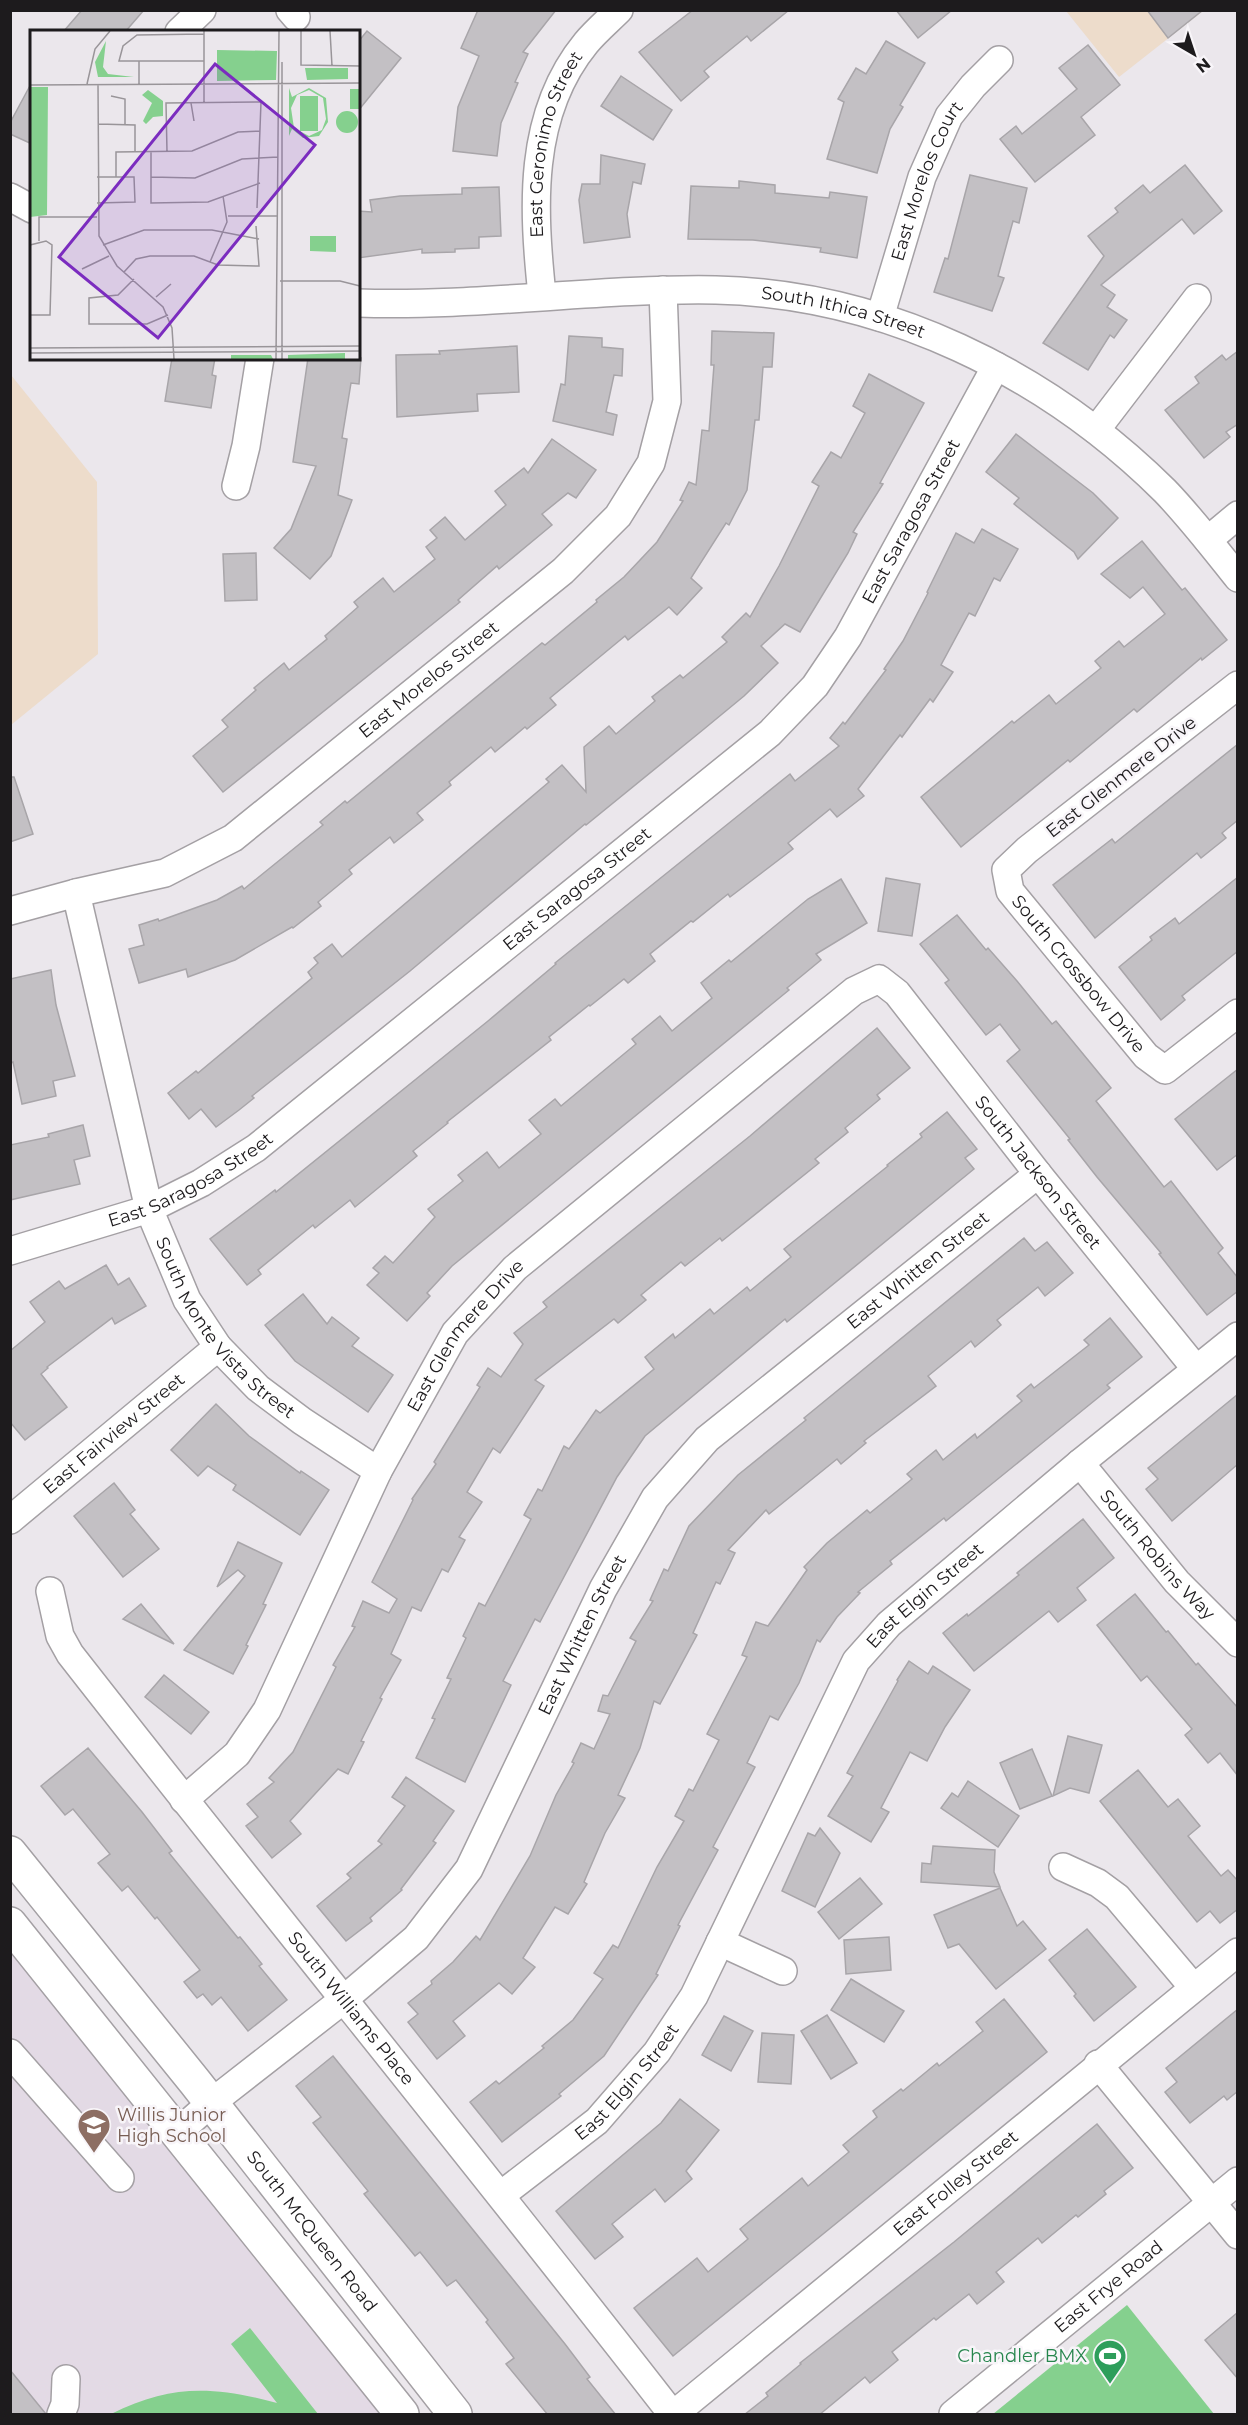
<svg xmlns="http://www.w3.org/2000/svg" width="1248" height="2425" viewBox="0 0 1248 2425" font-family="Montserrat,sans-serif">
  <style>
    .commercial { fill: #eddccb }
    .built { fill: #e3dae5 }
    .green { fill: #85d08e }
    .building { fill: #c3c0c4; stroke: #a8a5a9; stroke-width: 1.5 }
    .lines { fill: none; stroke-linecap: round; stroke-linejoin: round }
    .minor-casing { stroke: #a4a0a4; stroke-width: 30 }
    .major-casing { stroke: #a4a0a4; stroke-width: 36 }
    .minor { stroke: #fff; stroke-width: 27 }
    .major { stroke: #fff; stroke-width: 33 }
    .labels { text-anchor: middle; dominant-baseline: central; stroke-width: 5; stroke-linejoin: round; paint-order: stroke }
    .street-label { font-size: 18px; fill: #1d1b1d; stroke: #f8f5f9 }
    .education-label { font-size: 18px; fill: #785e54; stroke: #f8f5f9; text-anchor: start }
    .leisure-label { font-size: 18px; fill: #27864d; stroke: #f8f5f9; text-anchor: end }
    .inset-road { fill: none; stroke: #999599; stroke-width: 1.5 }
    .view { fill: #7b2cbf; fill-opacity: 0.15; stroke: #7b2cbf; stroke-width: 3 }
    .inset-edge { fill: none; stroke: #1d1b1d; stroke-width: 3 }
  </style>
  <rect width="100%" height="100%" fill="#ebe7ec"/>
  <g class="commercial">
    <path d="M1066,11H1203L1119,77Z"/>
    <path d="M11,375L97,482L98,654L11,725Z"/>
  </g>
  <path class="built" d="M10,1943L346,2365L381,2414H11Z"/>
  <g class="green">
    <path d="M1127,2305L1214,2414H993Z"/>
    <path d="M250,2328L318,2414H111C171,2384 213,2386 277,2403L231,2344Z"/>
  </g>
  <g class="building">
    <path d="M82,10H144L125,32H63Z"/>
    <path d="M478,10H556L523,52L528,54L515,82L518,83L501,123L497,156L453,151L458,107L479,56L461,48Z"/>
    <path d="M693,10H789L751,41L747,36L704,71L709,77L681,101L639,52Z"/>
    <path d="M896,10H952L918,38Z"/>
    <path d="M1147,10H1203L1168,38Z"/>
    <path d="M367,31L401,58L358,111V42Z"/>
    <path d="M886,41L925,63L900,105L903,107L890,129L877,173L827,159L844,102L838,99L856,68L866,74Z"/>
    <path d="M1088,45L1120,85L1081,117L1095,135L1035,182L1000,139L1016,126L1022,134L1077,89L1059,68Z"/>
    <path d="M621,76L672,110L653,140L601,106Z"/>
    <path d="M32,82V144L10,134V123Z"/>
    <path d="M601,155L645,164L641,184L633,182L627,214L630,237L584,243L579,200L582,184H600Z"/>
    <path d="M1185,165L1222,211L1194,234L1182,219L1101,285L1115,295L1107,307L1127,320L1114,338L1110,335L1088,370L1043,343L1104,256L1088,236L1118,212L1115,208L1143,185L1150,193Z"/>
    <path d="M970,175L1027,188L1019,223L1013,221L998,276L1004,278L992,311L934,292L945,258L948,259Z"/>
    <path d="M739,181L775,185V193L829,198L830,192L867,197L857,258L820,252L821,248L753,240L688,239L691,186L739,188Z"/>
    <path d="M499,187L501,236L479,237V248L455,249V252L422,253V249L358,258V211L372,212L370,200L400,196L462,194V188Z"/>
    <path d="M712,331L774,333L772,367H763L759,420H755L747,490L729,525L726,523L691,578L702,588L677,615L669,607L628,640L625,636L550,698L556,705L527,729L525,727L495,752L491,747L449,782L451,785L417,813L423,820L394,843L390,837L349,870L352,874L318,902L321,906L293,928L292,927L235,960L188,977L186,969L139,983L129,949L144,945L139,925L158,919L159,921L217,900L242,886L244,889L323,825L320,822L345,801L347,803L542,643L545,645L597,602L596,600L624,577L657,542L683,501L680,500L689,482L696,485L702,430L709,431L714,365H711Z"/>
    <path d="M569,336L602,338V347L623,349L622,376L614,375L606,412L617,415L613,435L553,421L561,384L565,385Z"/>
    <path d="M517,346L519,392L477,394L478,411L397,417L396,355L440,354L439,351Z"/>
    <path d="M1238,351V424L1226,432L1230,437L1204,458L1165,410L1199,383L1195,377L1222,355L1226,360Z"/>
    <path d="M172,358H215L212,375L216,376L211,408L165,401Z"/>
    <path d="M308,358H361L359,384L351,383L342,438L347,439L338,495L352,500L331,556L310,579L274,548L291,529L316,466L293,462Z"/>
    <path d="M869,374L924,403L880,483L883,484L853,532L857,534L848,553L800,632L785,624L761,646L778,663L744,696L704,729L586,825L585,824L410,971L252,1096L254,1098L239,1110L216,1127L201,1109L189,1119L168,1093L196,1071L198,1073L312,978L308,972L318,963L314,958L332,944L342,957L549,782L546,779L562,765L586,792L584,747L609,726L616,734L655,701L652,697L680,675L683,678L727,642L722,637L746,613L750,617L779,566L819,486L812,482L831,452L841,458L865,413L853,406Z"/>
    <path d="M1016,434L1093,493L1118,518L1078,559L1074,552L1014,504L1019,498L986,472Z"/>
    <path d="M552,439L596,470L576,498L568,493L542,514L552,525L499,569L497,566L458,600L460,602L223,792L193,756L228,727L222,720L256,690L254,688L284,663L289,670L327,639L325,636L358,607L354,602L383,578L394,592L435,559L426,547L437,538L430,530L445,517L465,540L506,505L495,491L524,468L528,473Z"/>
    <path d="M982,529L1018,549L1000,581L994,578L975,616L969,613L941,665L953,672L933,702L930,699L902,737L900,735L858,789L864,796L837,817L830,809L788,843L793,849L730,897L728,894L693,922L691,921L650,954L655,961L628,983L624,979L590,1006L589,1005L549,1037L551,1040L447,1122L448,1123L413,1151L417,1156L355,1207L350,1200L315,1228L313,1225L258,1270L261,1274L247,1285L210,1239L275,1190L276,1192L488,1021L556,964L555,963L790,774L795,781L839,746L830,738L843,722L845,724L886,670L884,669L903,641L928,593L927,592L956,533L974,543Z"/>
    <path d="M1142,541L1182,590L1185,588L1227,640L1202,660L1201,658L1137,712L1134,709L1070,762L1068,760L961,847L921,797L1012,721L1014,723L1049,695L1056,704L1101,668L1095,661L1119,641L1124,647L1165,614L1143,587L1130,598L1101,574Z"/>
    <path d="M256,553L257,600L225,601L223,554Z"/>
    <path d="M1238,744V820L1222,833L1226,838L1201,858L1197,853L1095,938L1053,885L1112,839L1115,843Z"/>
    <path d="M10,777H14L33,834L10,842Z"/>
    <path d="M1238,877V951L1182,996L1185,1000L1161,1020L1119,967L1152,940L1150,937L1175,918L1179,924Z"/>
    <path d="M886,878L920,884L912,936L878,931Z"/>
    <path d="M841,879L867,923L816,954L821,960L787,988L789,990L452,1266L427,1293L430,1296L407,1321L367,1285L379,1273L373,1268L385,1256L393,1263L435,1217L428,1209L463,1181L458,1175L487,1152L499,1168L541,1134L529,1120L555,1099L561,1106L636,1044L632,1039L660,1016L672,1031L712,998L701,983L729,960L731,962L808,899Z"/>
    <path d="M957,915L986,950L988,948L1017,981L1052,1024L1056,1021L1111,1088L1096,1101L1164,1187L1171,1181L1223,1248L1218,1253L1238,1278V1291L1207,1315L1159,1254L1161,1253L1097,1177L1068,1140L1070,1139L1007,1061L1020,1050L1000,1024L986,1035L945,983L949,980L920,944Z"/>
    <path d="M51,970L56,1005L75,1076L53,1081L56,1096L22,1104L13,1062L10,1063V979Z"/>
    <path d="M877,1028L910,1068L877,1095L880,1099L845,1128L848,1132L815,1159L819,1163L722,1241L720,1238L685,1266L681,1262L641,1295L646,1300L618,1323L614,1319L535,1380L544,1386L500,1453L493,1448L467,1492L482,1502L459,1537L465,1540L448,1572L442,1569L421,1611L412,1607L391,1654L401,1660L380,1698L382,1699L361,1741L364,1742L348,1774L338,1769L290,1821L301,1834L272,1858L246,1826L258,1817L247,1804L274,1782L269,1778L293,1752L336,1667L333,1665L355,1627L352,1626L363,1601L389,1613L397,1599L372,1582L413,1500L412,1499L436,1464L434,1462L480,1387L477,1385L488,1368L501,1377L523,1344L514,1333L547,1307L543,1302L750,1136Z"/>
    <path d="M1238,1069V1154L1217,1170L1175,1119Z"/>
    <path d="M947,1112L977,1149L965,1158L974,1169L787,1322L785,1319L645,1436L617,1477L540,1622L535,1619L503,1681L511,1685L465,1782L416,1758L435,1719L432,1718L451,1679L447,1678L466,1638L463,1636L479,1603L485,1606L531,1519L524,1515L538,1489L542,1491L564,1446L569,1449L596,1410L600,1413L654,1369L645,1357L673,1334L675,1338L710,1309L714,1314L747,1287L750,1291L791,1257L784,1249L888,1166L887,1165L922,1137L920,1134Z"/>
    <path d="M83,1125L90,1156L74,1160L80,1184L10,1200V1145L49,1137L48,1134Z"/>
    <path d="M1024,1238L1035,1251L1047,1242L1073,1273L1045,1296L1038,1287L997,1320L1001,1325L975,1347L971,1341L928,1376L936,1386L864,1441L866,1443L841,1464L837,1459L769,1514L766,1510L728,1550L735,1553L720,1584L716,1582L693,1633L697,1635L660,1704L654,1701L640,1748L618,1795L625,1798L605,1833L584,1882L587,1884L568,1914L555,1907L523,1958L535,1967L512,1994L499,1983L453,2021L465,2036L437,2059L408,2022L418,2014L408,2003L432,1984L431,1981L453,1962L476,1936L480,1940L530,1856L556,1795L574,1763L572,1762L581,1743L594,1749L610,1714L598,1711L603,1695L608,1696L636,1641L630,1638L653,1601L650,1600L664,1569L668,1571L689,1526L738,1475L806,1420L804,1418Z"/>
    <path d="M106,1265L118,1285L129,1278L146,1306L115,1324L112,1318L47,1367L48,1368L41,1374L67,1407L25,1440L10,1422V1351L45,1322L30,1302L59,1281L65,1289Z"/>
    <path d="M303,1294L327,1324L332,1317L359,1338L352,1346L393,1375L368,1412L295,1361L265,1325Z"/>
    <path d="M1110,1318L1142,1357L1107,1385L1110,1388L1041,1444L946,1521L944,1518L890,1561L892,1564L858,1592L860,1593L837,1617L820,1642L817,1640L799,1683L778,1720L770,1716L747,1763L755,1767L713,1847L718,1850L678,1925L680,1926L656,1974L658,1975L604,2056L559,2094L561,2096L502,2142L470,2102L496,2081L499,2084L544,2048L542,2046L573,2020L603,1979L594,1973L613,1945L618,1948L657,1867L684,1821L675,1816L689,1789L693,1791L719,1740L707,1734L747,1657L742,1655L756,1622L768,1626L807,1570L804,1567L827,1543L867,1510L870,1513L912,1479L907,1474L936,1450L943,1460L975,1434L977,1438L1022,1401L1017,1396L1031,1384L1034,1388L1089,1345L1084,1340Z"/>
    <path d="M1238,1394V1464L1172,1521L1146,1489L1158,1479L1148,1468Z"/>
    <path d="M216,1404L249,1436L300,1473L301,1471L329,1490L300,1535L233,1490L236,1485L208,1466L198,1476L171,1450Z"/>
    <path d="M114,1483L135,1510L130,1514L159,1549L123,1577L74,1516Z"/>
    <path d="M1083,1519L1114,1558L1077,1588L1086,1600L1058,1622L1049,1611L974,1671L943,1633L967,1614L968,1616L1019,1575L1017,1573Z"/>
    <path d="M238,1542L282,1563L263,1604L266,1605L246,1645L248,1646L233,1674L184,1650L245,1576L238,1570L217,1587Z"/>
    <path d="M1135,1594L1166,1632L1168,1631L1196,1665L1198,1663L1238,1708V1776L1220,1753L1208,1763L1185,1735L1192,1729L1147,1676L1141,1681L1097,1625Z"/>
    <path d="M141,1604L174,1644L123,1619Z"/>
    <path d="M909,1661L928,1674L933,1666L970,1690L945,1727L927,1761L910,1752L881,1808L889,1812L871,1842L828,1816L853,1776L847,1773L898,1681L897,1680Z"/>
    <path d="M164,1675L209,1712L191,1734L145,1697Z"/>
    <path d="M1068,1736L1102,1745L1089,1793L1070,1788L1053,1796Z"/>
    <path d="M88,1748L142,1812L172,1851L169,1853L238,1938L240,1937L262,1964L259,1966L287,2000L248,2031L221,1997L212,2005L203,1994L197,1998L184,1982L200,1970L157,1917L155,1919L128,1886L122,1891L98,1863L110,1854L73,1809L65,1815L41,1786Z"/>
    <path d="M1032,1749L1052,1796L1020,1809L1000,1763Z"/>
    <path d="M1138,1770L1168,1807L1178,1799L1200,1826L1188,1836L1221,1876L1228,1870L1238,1881V1909L1220,1923L1210,1911L1197,1922L1100,1801Z"/>
    <path d="M406,1777L454,1811L433,1841L436,1843L401,1889L402,1890L370,1918L372,1921L346,1941L317,1906L351,1878L347,1874L382,1844L378,1841L405,1806L392,1797Z"/>
    <path d="M968,1781L1019,1816L998,1847L941,1808L952,1793L958,1797Z"/>
    <path d="M820,1828L840,1853L815,1907L782,1891L808,1833L815,1836Z"/>
    <path d="M933,1846L995,1850L994,1872L1000,1887L921,1882L922,1863L931,1864Z"/>
    <path d="M860,1878L882,1904L839,1939L818,1912Z"/>
    <path d="M1000,1888L1017,1926L1023,1921L1046,1949L996,1989L959,1944L948,1948L934,1915Z"/>
    <path d="M1087,1929L1136,1987L1094,2021L1074,1996L1076,1994L1049,1960Z"/>
    <path d="M889,1937L891,1970L846,1974L844,1940Z"/>
    <path d="M851,1979L904,2011L884,2042L831,2010Z"/>
    <path d="M1004,1999L1047,2052L673,2356L634,2308L697,2258L708,2272L748,2239L740,2229L802,2178L808,2186L849,2152L843,2145L877,2117L873,2111L901,2089L903,2091L937,2063L939,2066L983,2031L976,2022Z"/>
    <path d="M1238,2009V2091L1227,2100L1224,2096L1190,2123L1165,2092L1177,2082L1166,2068Z"/>
    <path d="M827,2015L857,2063L831,2079L801,2031Z"/>
    <path d="M724,2016L753,2031L731,2071L702,2055Z"/>
    <path d="M762,2033L794,2035L791,2084L758,2082Z"/>
    <path d="M333,2056L565,2344L590,2377L587,2379L616,2415H548L506,2364L514,2358L486,2322L488,2320L456,2280L447,2286L420,2252L415,2256L364,2194L368,2191L313,2123L321,2117L296,2086Z"/>
    <path d="M680,2099L719,2130L686,2171L692,2179L665,2202L655,2189L612,2224L623,2237L595,2259L556,2211L661,2123Z"/>
    <path d="M1097,2124L1133,2168L1104,2191L1106,2194L1078,2217L1076,2215L1042,2243L1038,2238L996,2272L1004,2282L977,2304L969,2294L936,2320L934,2318L892,2352L898,2360L870,2383L865,2377L819,2415H744L768,2396L766,2393L801,2364L800,2363L954,2242Z"/>
    <path d="M1238,2312V2379L1205,2340Z"/>
    <path d="M10,2370L46,2414V2415H10Z"/>
  </g>
  <g class="lines">
    <g class="minor-casing">
      <g id="minor">
        <path d="M290,10L296,17"/>
        <path d="M179,32L202,10"/>
        <path d="M10,197L32,209"/>
        <path id="s1" d="M542,295C533,209 527,115 586,43C596,31 608,21 619,10"/>
        <path id="s2" d="M358,303C478,307 597,288 716,290C885,294 1046,373 1165,491C1191,518 1214,548 1238,578"/>
        <path id="s3" d="M880,317L922,177L949,116L973,86L999,60"/>
        <path d="M1096,430L1197,298"/>
        <path d="M236,486L246,446L260,358"/>
        <path d="M1208,540L1238,515"/>
        <path id="s4" d="M1238,685L1027,850L1006,870L1010,891L1146,1056L1165,1070L1238,1013"/>
        <path id="s5" d="M76,893L149,1209L187,1300L218,1347L258,1388L302,1421L378,1471"/>
        <path id="s6" d="M10,911L76,893L165,873L233,838L563,571L618,516L651,463L667,401L663,290"/>
        <path id="s7" d="M10,1251L149,1209L201,1183L256,1148L770,733L815,686L848,637L996,366"/>
        <path id="s8" d="M1080,1463L1177,1582L1238,1643"/>
        <path id="s9" d="M10,1520L218,1347"/>
        <path id="s10" d="M50,1591L60,1636L70,1654C269,1909 474,2159 672,2414"/>
        <path id="s11" d="M184,1800L237,1754L267,1710L378,1471L455,1333L515,1268L854,991L879,979L897,993L1038,1174L1196,1369"/>
        <path d="M1063,1867L1098,1883L1117,1897L1193,1987"/>
        <path d="M720,1942L783,1971"/>
        <path d="M10,2053L120,2178"/>
        <path d="M1098,2064L1238,2235"/>
        <path id="s12" d="M176,2134L211,2103L343,2000L416,1938L469,1869L603,1589L655,1498L707,1439L1038,1174"/>
        <path id="s13" d="M501,2195L597,2121L657,2052L694,1996L856,1661L889,1624L1080,1463L1238,1336"/>
        <path d="M61,2414L65,2404L66,2379"/>
        <path id="s14" d="M674,2414L1238,1952"/>
        <path id="s15" d="M953,2414L1238,2181"/>
      </g>
    </g>
    <g class="major-casing">
      <g id="major">
        <path id="s16" d="M10,1853L195,2082L455,2414"/>
        <path d="M10,1924L402,2414"/>
      </g>
    </g>
    <use href="#minor" class="minor"/>
    <use href="#major" class="major"/>
  </g>
  <defs>
    <g id="school-pin" transform="scale(1.725)"><path d="M0 17L-7.5 6A9.5 9.5 0 1 1 7.5 6Z" fill="#8d6e63" stroke="#f8f5f9"/><path d="M0-5L7-2L0 1L-7-2ZM-4 1L0 2.5L4 1V4Q0 6-4 4Z" fill="#fff"/></g>
    <g id="stadium-pin" transform="scale(1.725)"><path d="M0 17L-7.5 6A9.5 9.5 0 1 1 7.5 6Z" fill="#2e9e5b" stroke="#f8f5f9"/><path d="M0-5a6.5 5 0 1 0 0 10a6.5 5 0 1 0 0-10ZM-3.5-1.8h7v3.6h-7Z" fill="#fff"/></g>
  </defs>
  <g fill-rule="evenodd">
    <use href="#school-pin" x="94" y="2125"/>
    <use href="#stadium-pin" x="1110" y="2356"/>
  </g>
  <g class="labels">
    <g class="street-label">
      <text stroke="none"><textPath href="#s1" startOffset="154">East Geronimo Street</textPath></text>
      <text stroke="none"><textPath href="#s3" startOffset="144">East Morelos Court</textPath></text>
      <text stroke="none"><textPath href="#s2" startOffset="488">South Ithica Street</textPath></text>
      <text stroke="none"><textPath href="#s7" startOffset="1185">East Saragosa Street</textPath></text>
      <text stroke="none"><textPath href="#s6" startOffset="488">East Morelos Street</textPath></text>
      <text transform="translate(1121 777) rotate(-38)">East Glenmere Drive</text>
      <text stroke="none"><textPath href="#s7" startOffset="681">East Saragosa Street</textPath></text>
      <text stroke="none"><textPath href="#s4" startOffset="426">South Crossbow Drive</textPath></text>
      <text stroke="none"><textPath href="#s11" startOffset="1350">South Jackson Street</textPath></text>
      <text stroke="none"><textPath href="#s7" startOffset="195">East Saragosa Street</textPath></text>
      <text stroke="none"><textPath href="#s12" startOffset="1161">East Whitten Street</textPath></text>
      <text stroke="none"><textPath href="#s5" startOffset="468">South Monte Vista Street</textPath></text>
      <text stroke="none"><textPath href="#s11" startOffset="549">East Glenmere Drive</textPath></text>
      <text stroke="none"><textPath href="#s9" startOffset="135">East Fairview Street</textPath></text>
      <text stroke="none"><textPath href="#s8" startOffset="120">South Robins Way</textPath></text>
      <text stroke="none"><textPath href="#s13" startOffset="747">East Elgin Street</textPath></text>
      <text stroke="none"><textPath href="#s12" startOffset="657">East Whitten Street</textPath></text>
      <text stroke="none"><textPath href="#s10" startOffset="519">South Williams Place</textPath></text>
      <text stroke="none"><textPath href="#s13" startOffset="170">East Elgin Street</textPath></text>
      <text stroke="none"><textPath href="#s14" startOffset="364">East Folley Street</textPath></text>
      <text stroke="none"><textPath href="#s16" startOffset="484">South McQueen Road</textPath></text>
      <text stroke="none"><textPath href="#s15" startOffset="201">East Frye Road</textPath></text>
    </g>
    <g class="education-label">
      <text x="117" y="2115">Willis Junior<tspan x="117" dy="21">High School</tspan></text>
    </g>
    <g class="leisure-label">
      <text x="1087" y="2356">Chandler BMX</text>
    </g>
  </g>
  <g transform="translate(30 30)">
    <rect width="330" height="330" fill="#ebe7ec"/>
    <path d="M76,11L73,37L78,44L104,47H68L65,32ZM187,20L247,21L246,50L187,51ZM275,38H318V49L277,50ZM0,57H18L17,185L0,187ZM259,58L262,67L279,58L296,68L298,92L289,106L273,108L262,99L259,106ZM279,60L293,68L296,89L292,100L279,106L264,98L261,78L267,65ZM320,59H330V79H320ZM118,60L133,71V86L123,87L116,94L113,91L122,73L112,65ZM270,66H288V101H270ZM306 92a11 11 0 1 1 22 0a11 11 0 1 1-22 0ZM280,206H306V222L280,221ZM315,323V329H258V325ZM201,325H241L243,329H201Z" fill="#85d08e" fill-rule="evenodd"/>
    <path class="inset-road" d="M271,1V35L330,36V20M300,1L302,36M109,31V54M174,31H89L93,16L107,5L174,4M57,54L65,19L80,1M68,54L69,206L87,236L133,277L142,298L144,329M0,55L330,53M81,66L95,69V94M161,73L164,91M174,73V1M68,94L105,95V121M121,122V173L178,172L230,153M137,122L136,73L231,72L227,178M86,147V122L162,121L208,102L230,101M121,147L165,148L212,129L248,127M67,173L105,172L104,147H67M198,186H248M9,211V187H67M0,215L16,211L22,215L20,285H0M73,215L114,200H182L229,209M180,232L197,192L193,166M52,239L79,226M94,242L106,229L120,226H164L188,235L229,236L226,196M104,249L88,265L59,268V294H117L138,285M250,251H310L330,256M126,267L141,254M0,318L330,316M0,323L330,321M246,329L249,1M252,329V32"/>
    <path class="view" d="M185,34L285,115L128,308L29,227Z"/>
    <rect width="330" height="330" class="inset-edge"/>
  </g>
  <rect width="1248" height="2425" fill="none" stroke="#1d1b1d" stroke-width="24"/>
  <g transform="translate(1194 54) rotate(141)" stroke="#f8f5f9" stroke-width="4.5" paint-order="stroke">
  <path d="M0-4.5L10 22L0 15L-10 22Z" fill="#1d1b1d"/>
  <text y="-9" font-size="16" font-weight="bold" text-anchor="middle" fill="#1d1b1d">N</text>
  </g>
</svg>
